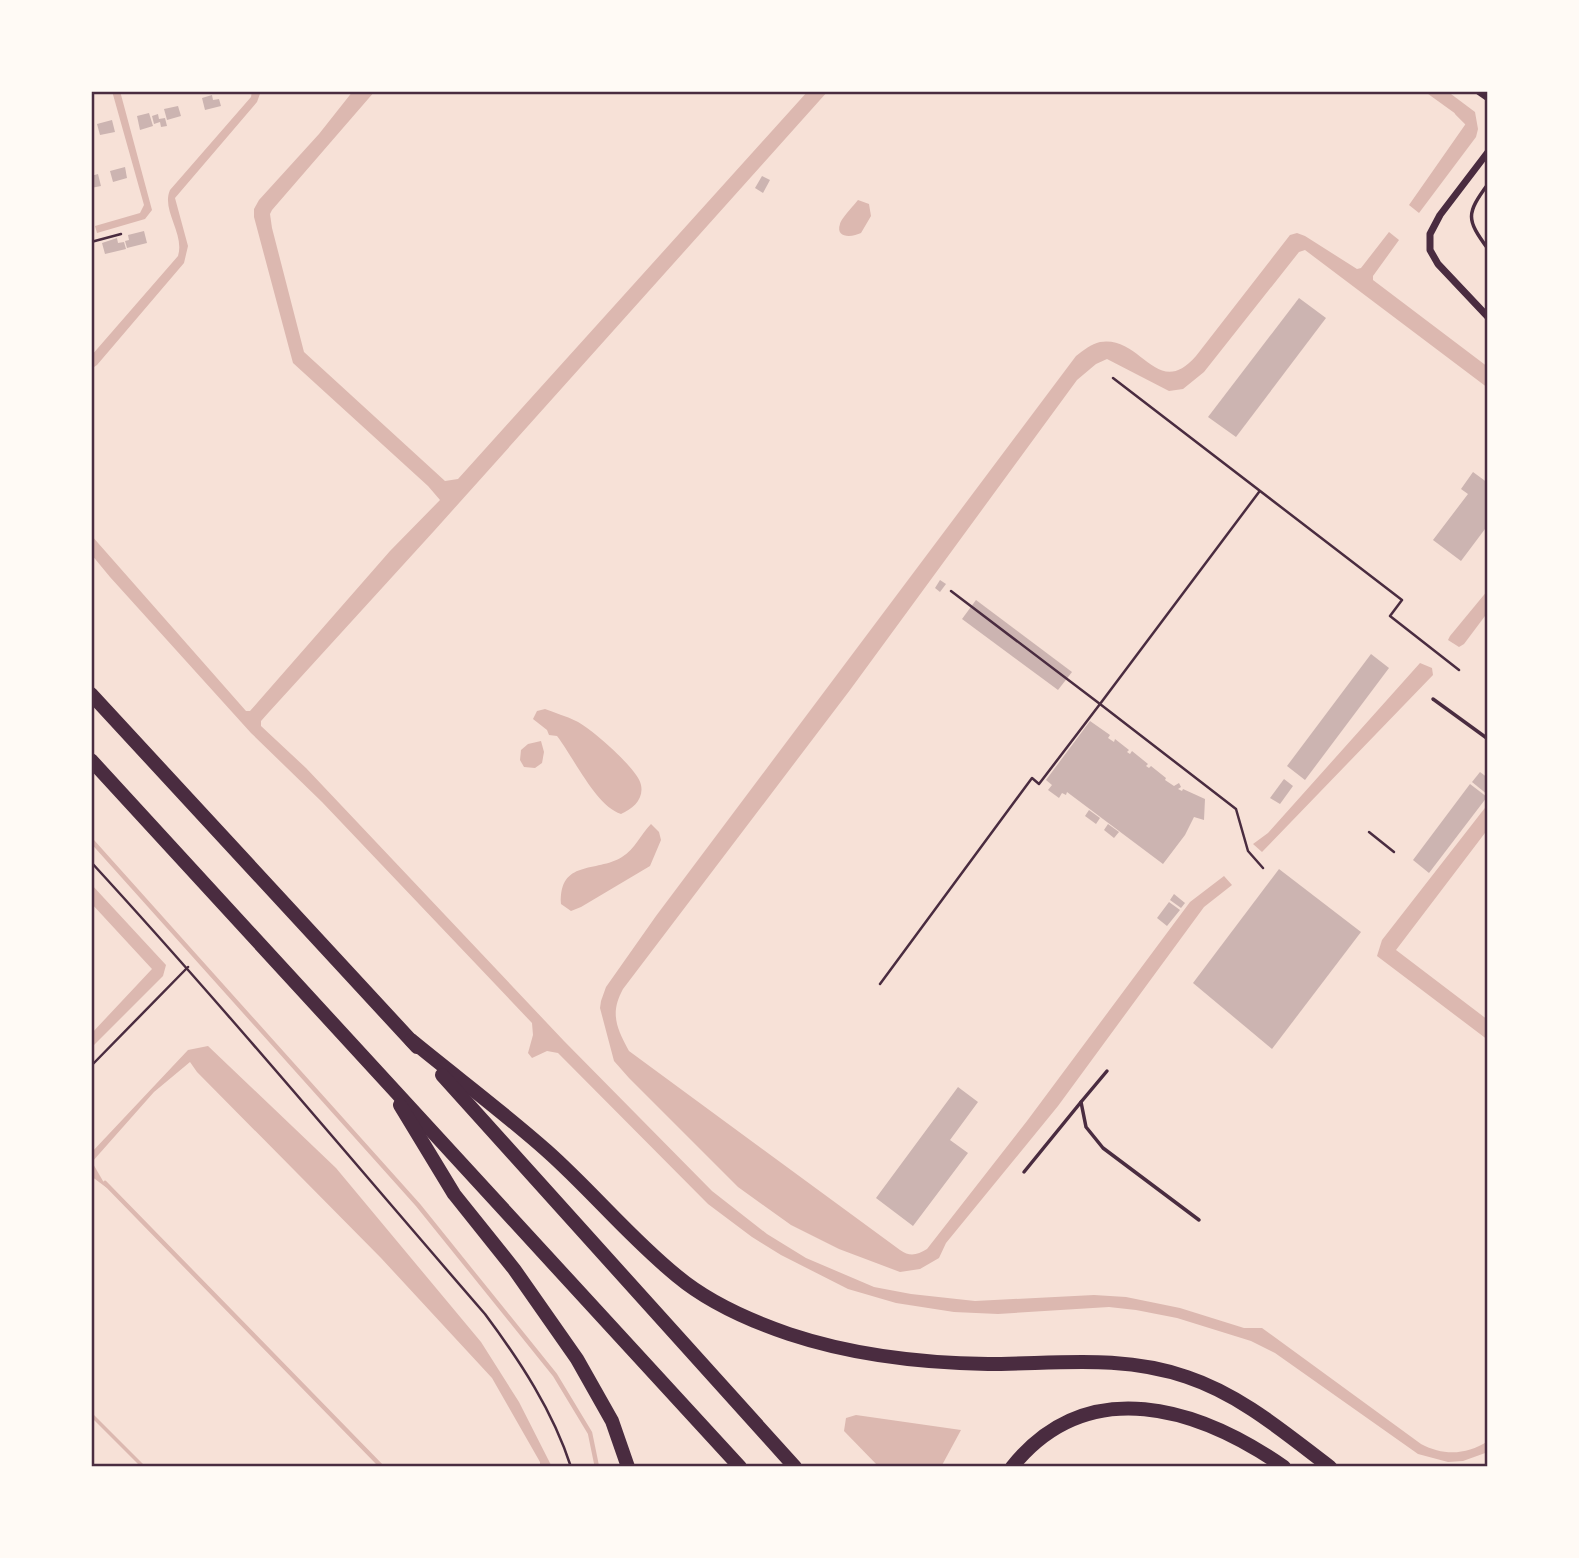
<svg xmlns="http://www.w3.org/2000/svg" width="1579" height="1558" viewBox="0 0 1579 1558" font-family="Quicksand,sans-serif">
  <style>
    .water { fill: #dcb8b0 }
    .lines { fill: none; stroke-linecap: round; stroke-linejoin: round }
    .stream { stroke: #dcb8b0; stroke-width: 4.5 }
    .building { fill: #ccb4b1 }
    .path { stroke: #4a2c40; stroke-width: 2.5 }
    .service { stroke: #4a2c40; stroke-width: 3.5 }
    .minor { stroke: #4a2c40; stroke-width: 7 }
    .motorway { stroke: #4a2c40; stroke-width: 14 }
    .neatline { fill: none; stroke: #4a2c40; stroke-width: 2.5 }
  </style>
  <rect width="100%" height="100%" fill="#f7e1d7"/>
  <g class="water">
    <path d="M112,91H120L152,210L145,219L97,233L95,226L140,213L144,205Z"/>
    <path d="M252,91H261L257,102L175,198L188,246L184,263L97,365L91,369V356L178,256C185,234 161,210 170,190L251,97Z"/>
    <path d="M353,91H375L272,210L270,214L272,228L304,352L445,481L458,479L808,91H828L434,531L269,712L261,721V726L306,768L564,1041L712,1191L767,1234L806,1258L874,1287L911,1294L975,1301L1094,1295L1126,1297L1180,1308L1244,1328H1262L1421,1444C1444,1456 1466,1455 1488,1441V1452L1463,1461L1448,1462L1418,1454L1275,1353L1251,1341L1177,1318L1136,1310L1109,1307L998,1314L954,1312L896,1303L848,1289L781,1255L752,1237L708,1204L558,1053L547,1051L532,1058L528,1053L533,1035L532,1023L322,802L251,733L110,577L91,554V535L246,711H250L390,551L440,500L428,486L293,363L254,217V209L259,200L319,134Z"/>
    <path d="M1424,91H1447L1475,112L1478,129L1476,137L1419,213L1409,205L1467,122Z"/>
    <path d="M858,200L869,204L871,216L861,233C853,237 835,239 840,224C841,219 854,205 858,200Z"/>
    <path d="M1389,232L1399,240L1373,276V280L1488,367V388L1305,250L1299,252L1204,372L1183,389L1169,391L1107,359L1096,364L1077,380L850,690L623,989C610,1013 616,1027 629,1051L900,1250C910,1257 917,1255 927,1249L1027,1121L1190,902L1224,876L1232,885L1204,907L1058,1106L946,1243L939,1258L920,1269L900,1272L839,1249L791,1225L738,1187L629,1078L614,1061L600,1008L601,1001L606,987L656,916L1076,356C1084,350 1091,344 1100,342C1142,335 1157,401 1196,356L1290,235L1297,233L1305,236L1357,269L1361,268Z"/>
    <path d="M1488,590V612L1464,644L1459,647L1448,640L1450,636Z"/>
    <path d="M1420,663L1432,668L1433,675L1262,852L1253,844L1268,833Z"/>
    <path d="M545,709C555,713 566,716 576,721C591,728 639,770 641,785C644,799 633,809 621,814C596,806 574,758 557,736L549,735L547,730L533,719L537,711Z"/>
    <path d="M541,741L544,752L542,763L535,768L524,767L520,760L521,750L528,744Z"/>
    <path d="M1488,804V829L1396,950L1488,1020V1040L1377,956L1382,940Z"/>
    <path d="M651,824L659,832L661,840L650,866L581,907L571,911L561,904C559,859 596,873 622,857C635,849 641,834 651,824Z"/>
    <path d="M91,884L166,965L163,976L91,1048V1034L152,969L91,903Z"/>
    <path d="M208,1046L336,1168L481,1342L519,1402L552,1467H540V1462L492,1378L381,1258L197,1072L190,1062L154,1092L92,1162L107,1188L91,1176V1153L188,1050Z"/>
    <path d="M91,1412L146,1467H141L91,1417Z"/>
    <path d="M856,1415L961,1430L941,1467H879L844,1431L846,1418Z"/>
  </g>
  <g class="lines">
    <g class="stream">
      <path d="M1457,113L1468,124V127"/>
      <path d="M91,840L418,1205L555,1375L590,1433L597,1467"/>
      <path d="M105,1183L382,1467"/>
    </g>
  </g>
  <g class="building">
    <path d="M212,95L213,100L219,99L221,106L205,110L202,98Z"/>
    <path d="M178,106L181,116L167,120L164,109Z"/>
    <path d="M149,113L153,126L140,130L137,116Z"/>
    <path d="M158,114L159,119L165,118L167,126L161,127L160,122L154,124L152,116Z"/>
    <path d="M112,120L115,132L100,135L97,124Z"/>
    <path d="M125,167L127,178L113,182L110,171Z"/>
    <path d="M98,174L101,186L91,188V176Z"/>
    <path d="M762,176L770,180L763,193L755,188Z"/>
    <path d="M144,231L147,243L127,248L125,241L129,240L128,235Z"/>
    <path d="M117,238L118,243L124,242L126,249L105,254L102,243Z"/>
    <path d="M1299,298L1326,318L1236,437L1208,417Z"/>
    <path d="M1473,472L1488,483V525L1461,561L1433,540L1468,494L1461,489Z"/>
    <path d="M940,580L946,584L940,592L935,588Z"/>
    <path d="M976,600L1072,672L1058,690L962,619Z"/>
    <path d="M1371,654L1389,668L1305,780L1287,766Z"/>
    <path d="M1090,721L1110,735L1108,738L1114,742L1115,739L1129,750L1127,752L1130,754L1132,751L1148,764L1146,766L1149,768L1151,766L1166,778L1165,780L1174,786L1179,783L1181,787L1178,789L1182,791L1183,789L1205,799L1204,820L1194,817L1185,835L1163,864L1067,792L1066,795L1062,793L1059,798L1048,790L1052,785L1046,780Z"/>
    <path d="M1480,772L1488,778V795L1472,782Z"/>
    <path d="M1284,779L1293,786L1280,804L1270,798Z"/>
    <path d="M1470,784L1487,797L1429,873L1413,860Z"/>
    <path d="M1089,810L1100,818L1096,824L1085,816Z"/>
    <path d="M1108,824L1119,832L1114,838L1104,830Z"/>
    <path d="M1279,869L1361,932L1272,1049L1193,983Z"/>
    <path d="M1174,894L1185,903L1181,908L1170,900Z"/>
    <path d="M1169,902L1180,910L1167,926L1157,918Z"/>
    <path d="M958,1087L978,1102L950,1140L968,1153L913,1226L876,1198Z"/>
  </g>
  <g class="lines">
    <g class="path">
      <path d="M91,242L121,234"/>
      <path d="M1113,378L1402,600L1390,616L1459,670"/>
      <path d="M1259,492L1100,704L1236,809L1248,851L1263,868"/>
      <path d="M1369,832L1394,852"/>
      <path d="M91,862C226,1009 354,1163 485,1314C520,1361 553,1411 571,1467"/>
      <path d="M880,984L1032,778L1039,784L1100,704L951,591"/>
      <path d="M91,1066L188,967"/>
    </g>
    <g class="service">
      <path d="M1488,184C1466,214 1466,219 1488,249"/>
      <path d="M1488,216V217"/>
      <path d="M1433,699L1488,739"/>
      <path d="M1081,1102L1107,1071"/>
      <path d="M1024,1172L1081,1102L1086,1127L1103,1148L1199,1220"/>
    </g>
    <g class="minor">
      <path d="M1478,91L1488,98"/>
      <path d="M1488,152L1440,215L1430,234V250L1438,264L1488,317"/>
    </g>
    <g class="motorway">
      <path d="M91,694L417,1047"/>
      <path d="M91,760L740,1467"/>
      <path d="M411,1040C456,1077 503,1112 547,1151C592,1191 630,1238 677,1276C708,1302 751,1321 789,1334C852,1355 921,1363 988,1364C1055,1364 1122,1354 1187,1377C1241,1395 1285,1433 1330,1467"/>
      <path d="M442,1075L795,1467"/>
      <path d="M400,1105L454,1194L514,1269L577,1359L612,1421L628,1467"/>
      <path d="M1012,1467C1088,1372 1199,1408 1284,1467"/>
    </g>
  </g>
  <rect width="1579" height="1558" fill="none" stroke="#fffaf5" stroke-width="186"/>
  <rect x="93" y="93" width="1393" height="1372" class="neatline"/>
</svg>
